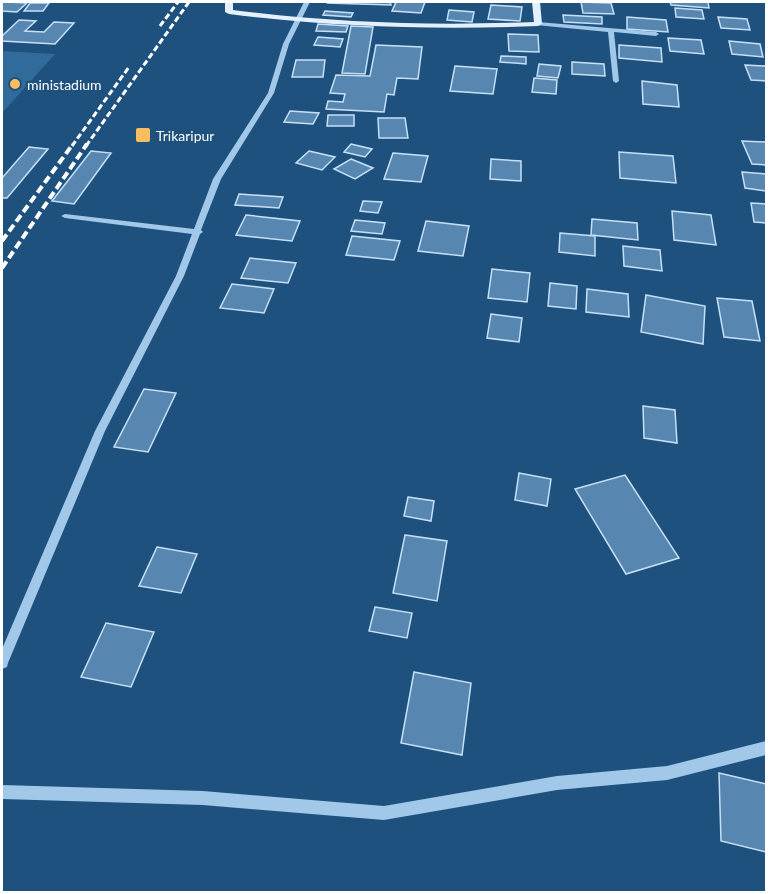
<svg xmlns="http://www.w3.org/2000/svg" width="768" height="894" viewBox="0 0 768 894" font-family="Lato,sans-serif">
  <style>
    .green { fill: #316b9c }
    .building { fill: #5787b0; stroke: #c5e0f6; stroke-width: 1.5 }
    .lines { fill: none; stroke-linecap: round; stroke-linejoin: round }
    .minor { fill: #a1c8e8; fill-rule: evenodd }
    .major { fill: #e4f0fe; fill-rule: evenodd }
    .rail-far1 { stroke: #fff; stroke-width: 3; stroke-dasharray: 6 3; stroke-linecap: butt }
    .rail { stroke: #fff; stroke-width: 4; stroke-dasharray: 8 4; stroke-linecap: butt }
    .poi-dot { fill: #f7be61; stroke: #1e517e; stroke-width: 2 }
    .labels { text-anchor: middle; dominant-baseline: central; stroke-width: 4.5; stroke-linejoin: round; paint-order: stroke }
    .far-poi-label { font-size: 14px; fill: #fff; stroke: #1e517e; text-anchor: start }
  </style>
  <rect width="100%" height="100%" fill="#1e517e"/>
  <path class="green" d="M2,51L55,54L2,113Z"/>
  <g class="building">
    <path d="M2,2H8L27,3L17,12L2,11Z"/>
    <path d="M329,2H390L391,5L328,3Z"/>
    <path d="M396,2H425L421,13L392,11Z"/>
    <path d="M581,2L611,3L614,14L583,13Z"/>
    <path d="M670,2H708L709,8L671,5Z"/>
    <path d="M30,3H49L43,11H24Z"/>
    <path d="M491,5L522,7L520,21L488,19Z"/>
    <path d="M675,8L702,10L704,19L676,17Z"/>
    <path d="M449,10L474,12L472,22L447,20Z"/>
    <path d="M325,11L353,13L351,17L323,15Z"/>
    <path d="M563,15L602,17V24L564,22Z"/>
    <path d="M627,17L666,20L668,32L627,29Z"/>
    <path d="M718,17L747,19L750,30L721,28Z"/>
    <path d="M19,20L36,21L25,31L44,32L54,22L74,23L55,44L2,41V36Z"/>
    <path d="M318,24L348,26L346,32L316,31Z"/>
    <path d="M351,26L373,27L365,74L342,73Z"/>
    <path d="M508,34L538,35L539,52L509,51Z"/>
    <path d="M318,37L343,39L340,47L314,45Z"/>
    <path d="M668,38L701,40L704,54L670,51Z"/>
    <path d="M729,41L760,44L763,57L732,54Z"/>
    <path d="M376,45L422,47L418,79L397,78L394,95L387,94L384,112L326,109L328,101L343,102L345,94L330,93L336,75L370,76Z"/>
    <path d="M619,45L661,48L662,62L619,58Z"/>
    <path d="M501,56L526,57V64L500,62Z"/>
    <path d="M296,60H325L323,77H292Z"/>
    <path d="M572,62L604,64L605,76L572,74Z"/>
    <path d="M539,64L561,66L558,78L537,76Z"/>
    <path d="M745,65L766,66V81L751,80Z"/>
    <path d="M455,66L497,69L493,94L450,91Z"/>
    <path d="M534,78L557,80L556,94L532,92Z"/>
    <path d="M642,81L677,85L679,107L643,104Z"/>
    <path d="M290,111L319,113L313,124L284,122Z"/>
    <path d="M328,115H354V126H327Z"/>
    <path d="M378,118H405L408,138H379Z"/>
    <path d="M742,141L766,142V165L752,164Z"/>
    <path d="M351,144L372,149L365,157L344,152Z"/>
    <path d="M29,147L48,149L7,198H2V178Z"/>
    <path d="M91,151L111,153L74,204L52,201Z"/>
    <path d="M309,151L335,157L322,170L296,163Z"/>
    <path d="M619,152L673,156L676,183L620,178Z"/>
    <path d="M393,153L428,156L421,182L384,179Z"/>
    <path d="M351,159L373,168L355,179L334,169Z"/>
    <path d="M491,159L521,161V181L490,179Z"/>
    <path d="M742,172L766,174V191L745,188Z"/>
    <path d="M239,194L283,197L279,208L235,205Z"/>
    <path d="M363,201L382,202L378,213L360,211Z"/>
    <path d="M751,203L766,204V223L754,222Z"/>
    <path d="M672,211L711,215L716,245L674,240Z"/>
    <path d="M246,215L300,221L292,241L236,235Z"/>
    <path d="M592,219L637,223L638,240L591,235Z"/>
    <path d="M355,220L385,223L382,234L351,231Z"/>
    <path d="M426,221L469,226L463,256L418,251Z"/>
    <path d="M560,233L595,236V256L559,252Z"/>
    <path d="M352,236L400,241L394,260L346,255Z"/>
    <path d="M623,246L660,250L662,271L624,266Z"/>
    <path d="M250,258L296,263L288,283L241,278Z"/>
    <path d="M492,269L530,273L527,302L488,298Z"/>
    <path d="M550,283L577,286L576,309L548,306Z"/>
    <path d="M232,284L274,289L264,313L220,308Z"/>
    <path d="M587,289L628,294L629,317L586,312Z"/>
    <path d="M646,295L705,306L703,344L641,332Z"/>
    <path d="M717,298L752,301L760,341L724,337Z"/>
    <path d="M491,314L522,318L519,342L487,338Z"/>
    <path d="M144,389L176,393L148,452L114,447Z"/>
    <path d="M643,406L675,410L677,443L644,438Z"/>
    <path d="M519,473L551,479L547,506L515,500Z"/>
    <path d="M625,475L679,558L626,574L575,489Z"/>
    <path d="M408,497L434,501L431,521L404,516Z"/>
    <path d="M405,535L447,541L437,601L393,593Z"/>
    <path d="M157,547L197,554L181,593L139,586Z"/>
    <path d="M375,607L412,613L407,638L369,631Z"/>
    <path d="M106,623L154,632L131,687L81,677Z"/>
    <path d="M414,672L471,683L462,755L401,743Z"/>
    <path d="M719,773L766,784V852L721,841Z"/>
  </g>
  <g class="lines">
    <g class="minor">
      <path d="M304,2H310L289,44L274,93L221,179L201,230L203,232L200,234L184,276L105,431L8,663L7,667L2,669V649L95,431L176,276L192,234L65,218L61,216L65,214L194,229L213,179L268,93L283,44Z"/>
      <path d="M538,22L656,32L659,34L656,36L614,32L619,81L616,83L613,81L608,32L536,25L535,24Z"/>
      <path d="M766,741V755L667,780L557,790L384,820L203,805L2,799V785L203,791L384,806L557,776L667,766Z"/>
    </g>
    <path class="major" d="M225,2H233V10C333,23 433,26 534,22L532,2H540L542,24L538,26C434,30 332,27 229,14L225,12Z"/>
    <g class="rail-far1">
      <path d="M160,26L178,2"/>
      <path d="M72,146L129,67"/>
      <path d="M86,146L189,2"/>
    </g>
    <g class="rail">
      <path d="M2,241L73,144"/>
      <path d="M2,268L87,144"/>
    </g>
  </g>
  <g class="poi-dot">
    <circle cx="15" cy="84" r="6"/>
    <rect x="135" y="127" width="16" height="16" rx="3"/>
  </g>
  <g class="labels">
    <g class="far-poi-label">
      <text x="27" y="84">ministadium</text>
      <text x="156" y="135">Trikaripur</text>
    </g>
  </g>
  <rect width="768" height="894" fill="none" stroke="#ffffff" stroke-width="6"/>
</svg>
